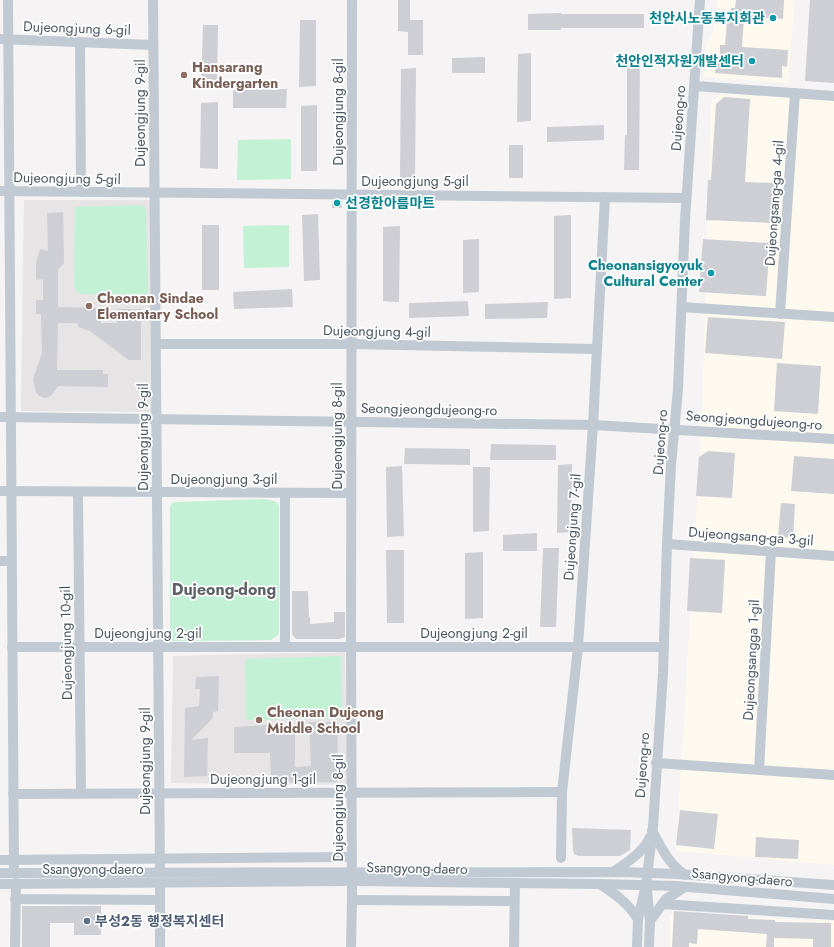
<svg xmlns="http://www.w3.org/2000/svg" width="834" height="947" viewBox="0 0 834 947" font-family="Jost,'Noto Sans KR',sans-serif">
  <style>
    .commercial { fill: #fdf9ef }
    .education { fill: #e6e4e5 }
    .green { fill: #c3f1d5 }
    .building { fill: #cdcfd5 }
    .lines { fill: none; stroke-linecap: round; stroke-linejoin: round }
    .minor { stroke: #c1cad2; stroke-width: 10 }
    .culture-dot { fill: #0f9aa8; stroke: #fff; stroke-width: 1.5 }
    .education-dot { fill: #8d6e63; stroke: #fff; stroke-width: 1.5 }
    .service-dot { fill: #5c6f8a; stroke: #fff; stroke-width: 1.5 }
    .labels { text-anchor: middle; dominant-baseline: central; stroke-width: 3.5; stroke-linejoin: round; paint-order: stroke }
    .culture-label { font-size: 14px; font-weight: bold; fill: #0d838f; stroke: #fff; text-anchor: end }
    .street-label { font-size: 14px; fill: #4a5661; stroke: #fff }
    .education-label { font-size: 14px; font-weight: bold; fill: #785e54; stroke: #fff; text-anchor: start }
    .service-label { font-size: 14px; font-weight: bold; fill: #4e5e75; stroke: #fff; text-anchor: start }
    .quarter-label { font-size: 16px; font-weight: bold; fill: #5f6368; stroke: #fff }
  </style>
  <rect width="100%" height="100%" fill="#f5f3f3"/>
  <g class="commercial">
    <path d="M717,0H795L788,83L704,77L707,43L713,31Z"/>
    <path d="M722,93L834,101V865L676,851L702,413L711,102Z"/>
    <path d="M670,914L834,921V947H670Z"/>
  </g>
  <g class="education">
    <path d="M24,200H155V412L21,411Z"/>
    <path d="M345,652L347,785L171,783L173,656Z"/>
  </g>
  <g class="green">
    <path d="M291,139V179L237,180L238,140Z"/>
    <path d="M141,205L145,207L146,212L148,294H82L77,292L74,286L75,207Z"/>
    <path d="M289,225V267L244,268L243,226Z"/>
    <path d="M265,499L277,502L279,506V634L271,640L174,641L171,640L170,637V507L172,503L178,502Z"/>
    <path d="M341,656L342,718L246,720L245,659Z"/>
  </g>
  <g class="building">
    <path d="M398,0H410V20H423V55H408V32L398,31Z"/>
    <path d="M736,0H784L783,19L744,16L742,47L788,50L787,67L782,66V78L715,73L717,56H720V45H725L727,21H730L731,8H735Z"/>
    <path d="M810,0H834V83L805,81Z"/>
    <path d="M561,13V14H644V28H561V30H528V14Z"/>
    <path d="M300,20H316V86L299,87Z"/>
    <path d="M203,25H218L217,87L201,86Z"/>
    <path d="M531,53V121L517,122L518,54Z"/>
    <path d="M627,56H640L639,170H624L625,135H627Z"/>
    <path d="M485,57V73H452V58Z"/>
    <path d="M416,68L415,179H400L401,69Z"/>
    <path d="M287,89L286,108H233V90Z"/>
    <path d="M724,97L750,99L745,182L775,183L773,223L706,220L708,180H711L716,104Z"/>
    <path d="M218,102V169L200,168L201,103Z"/>
    <path d="M317,105V171H301V106Z"/>
    <path d="M604,125V140L547,142V127Z"/>
    <rect x="509" y="145" width="14" height="33"/>
    <rect x="332" y="201" width="10" height="7"/>
    <path d="M63,212L64,263L58,270V307L101,308V323H117V309H141V360H129L90,331L78,327V323H58L57,370H103V374H108V387L58,386L51,396L45,398L39,396L36,392L33,379L42,353L41,314H36V300H43V279L36,280V263L40,249L48,251L47,213Z"/>
    <path d="M318,214L320,280L304,281L302,215Z"/>
    <path d="M571,215V298L554,299V216Z"/>
    <rect x="202" y="225" width="17" height="65"/>
    <path d="M400,226L399,302L383,301V227Z"/>
    <path d="M479,239V292L463,293V240Z"/>
    <path d="M703,239L770,243L766,296L699,292Z"/>
    <path d="M292,289L293,307L234,309L233,292Z"/>
    <path d="M468,301L469,316L409,318V303Z"/>
    <path d="M548,302L547,318L485,319V304Z"/>
    <path d="M708,317L785,322L782,359L705,353Z"/>
    <path d="M777,363L821,366L818,414L774,411Z"/>
    <path d="M491,444L556,445V460H490Z"/>
    <path d="M405,448L470,449V465L404,464Z"/>
    <path d="M708,451L735,453L732,498L696,496L699,457Z"/>
    <path d="M794,456L834,459V494L791,491Z"/>
    <path d="M572,464L571,532L557,533L558,465Z"/>
    <path d="M402,466L404,536L387,537L386,467Z"/>
    <path d="M473,467H490L489,531L473,532Z"/>
    <path d="M781,503L795,504L793,538L778,537Z"/>
    <path d="M537,533V551H503V535Z"/>
    <path d="M543,548H559L556,627H540Z"/>
    <path d="M386,550H404V623H387Z"/>
    <path d="M483,552V618L465,619V553Z"/>
    <path d="M690,558L725,560L722,613L687,611Z"/>
    <path d="M292,591H308L309,617H310V624L334,622V612H345V637L340,639H296L292,634Z"/>
    <path d="M219,676L218,711L213,712V717L209,722L191,740L208,738L207,776L184,777L185,708L199,706L200,689H195L196,677Z"/>
    <path d="M309,722H338L337,782L271,783L270,753H234V727L286,724V729L295,730V767L311,766Z"/>
    <path d="M680,810L718,814L714,849L676,845Z"/>
    <path d="M572,828L631,830L630,850L620,856H579L574,854L573,850Z"/>
    <path d="M756,837L799,840L798,859L755,857Z"/>
    <path d="M22,906H101V935H74V923H50V947H22Z"/>
    <path d="M674,911L748,916V919L775,920V922L831,923V947H813V939L774,938V947H766L767,934L698,929L697,944L689,943V947H672Z"/>
  </g>
  <g class="lines">
    <g class="minor">
      <path d="M8,0L14,872"/>
      <path d="M153,0L160,873"/>
      <path d="M0,39L153,45"/>
      <path d="M80,42L81,192"/>
      <path d="M695,86L834,96"/>
      <path d="M0,191L686,198"/>
      <path d="M682,307L834,317"/>
      <path d="M780,314L795,93"/>
      <path d="M156,344H351L597,349"/>
      <path d="M0,417L593,425L834,439"/>
      <path d="M0,491L351,493"/>
      <path d="M78,492L81,793"/>
      <path d="M285,493V647"/>
      <path d="M667,544L834,556"/>
      <path d="M0,561H11"/>
      <path d="M12,647H664"/>
      <path d="M656,763L834,775"/>
      <path d="M759,770L771,551"/>
      <path d="M13,794L562,792"/>
      <path d="M652,831C663,849 666,861 685,875"/>
      <path d="M561,858L562,792L578,647L593,425L605,197"/>
      <path d="M0,860L352,857"/>
      <path d="M613,872C625,864 645,851 650,837"/>
      <path d="M0,873L624,872L677,874L834,885"/>
      <path d="M0,884L352,881L600,884L676,886L834,899"/>
      <path d="M600,884C615,894 628,903 638,919"/>
      <path d="M647,891L650,921L649,947"/>
      <path d="M15,899L160,900"/>
      <path d="M352,900L514,901"/>
      <path d="M662,904L834,915"/>
      <path d="M650,921L666,899L685,887"/>
      <path d="M15,947L16,883"/>
      <path d="M160,947V883"/>
      <path d="M351,947L352,900L351,647L352,0"/>
      <path d="M514,947L515,883"/>
      <path d="M637,947L638,919L646,885L653,827L663,673L667,544L671,465L678,389L685,220L700,0"/>
    </g>
  </g>
  <g class="culture-dot">
    <circle cx="773" cy="18" r="4"/>
    <circle cx="752" cy="61" r="4"/>
    <circle cx="337" cy="203" r="4"/>
    <circle cx="711" cy="273" r="4"/>
  </g>
  <g class="education-dot">
    <circle cx="184" cy="75" r="4"/>
    <circle cx="89" cy="306" r="4"/>
    <circle cx="259" cy="720" r="4"/>
  </g>
  <circle class="service-dot" cx="87" cy="921" r="4"/>
  <g class="labels">
    <g class="culture-label">
      <text x="765" y="18">천안시노동복지회관</text>
      <text x="744" y="61">천안인적자원개발센터</text>
      <text x="345" y="203" text-anchor="start">선경한아름마트</text>
      <text x="703" y="265">Cheonansigyoyuk<tspan x="703" dy="16">Cultural Center</tspan></text>
    </g>
    <g class="street-label">
      <text transform="translate(77 28) rotate(2)">Dujeongjung 6-gil</text>
      <text transform="translate(338 112) rotate(-90)">Dujeongjung 8-gil</text>
      <text transform="translate(140 113) rotate(-90)">Dujeongjung 9-gil</text>
      <text transform="translate(678 118) rotate(-86)">Dujeong-ro</text>
      <text transform="translate(67 178) rotate(1)">Dujeongjung 5-gil</text>
      <text x="415" y="181">Dujeongjung 5-gil</text>
      <text transform="translate(774 203) rotate(-86)">Dujeongsang-ga 4-gil</text>
      <text transform="translate(377 331) rotate(1)">Dujeongjung 4-gil</text>
      <text transform="translate(429 409) rotate(1)">Seongjeongdujeong-ro</text>
      <text transform="translate(754 420) rotate(4)">Seongjeongdujeong-ro</text>
      <text transform="translate(337 436) rotate(-90)">Dujeongjung 8-gil</text>
      <text transform="translate(143 437) rotate(-90)">Dujeongjung 9-gil</text>
      <text transform="translate(660 442) rotate(-86)">Dujeong-ro</text>
      <text x="224" y="479">Dujeongjung 3-gil</text>
      <text transform="translate(572 527) rotate(-86)">Dujeongjung 7-gil</text>
      <text transform="translate(751 536) rotate(4)">Dujeongsang-ga 3-gil</text>
      <text x="148" y="633">Dujeongjung 2-gil</text>
      <text x="474" y="633">Dujeongjung 2-gil</text>
      <text transform="translate(66 643) rotate(-91)">Dujeongjung 10-gil</text>
      <text transform="translate(751 660) rotate(-87)">Dujeongsangga 1-gil</text>
      <text transform="translate(145 761) rotate(-90)">Dujeongjung 9-gil</text>
      <text transform="translate(642 765) rotate(-86)">Dujeong-ro</text>
      <text x="263" y="779">Dujeongjung 1-gil</text>
      <text transform="translate(338 808) rotate(-90)">Dujeongjung 8-gil</text>
      <text transform="translate(417 868) rotate(1)">Ssangyong-daero</text>
      <text x="93" y="869">Ssangyong-daero</text>
      <text transform="translate(742 877) rotate(5)">Ssangyong-daero</text>
    </g>
    <g class="education-label">
      <text x="192" y="67">Hansarang<tspan x="192" dy="16">Kindergarten</tspan></text>
      <text x="97" y="298">Cheonan Sindae<tspan x="97" dy="16">Elementary School</tspan></text>
      <text x="267" y="712">Cheonan Dujeong<tspan x="267" dy="16">Middle School</tspan></text>
    </g>
    <g class="service-label">
      <text x="95" y="921">부성2동 행정복지센터</text>
    </g>
    <g class="quarter-label">
      <text x="224" y="589">Dujeong-dong</text>
    </g>
  </g>
</svg>
